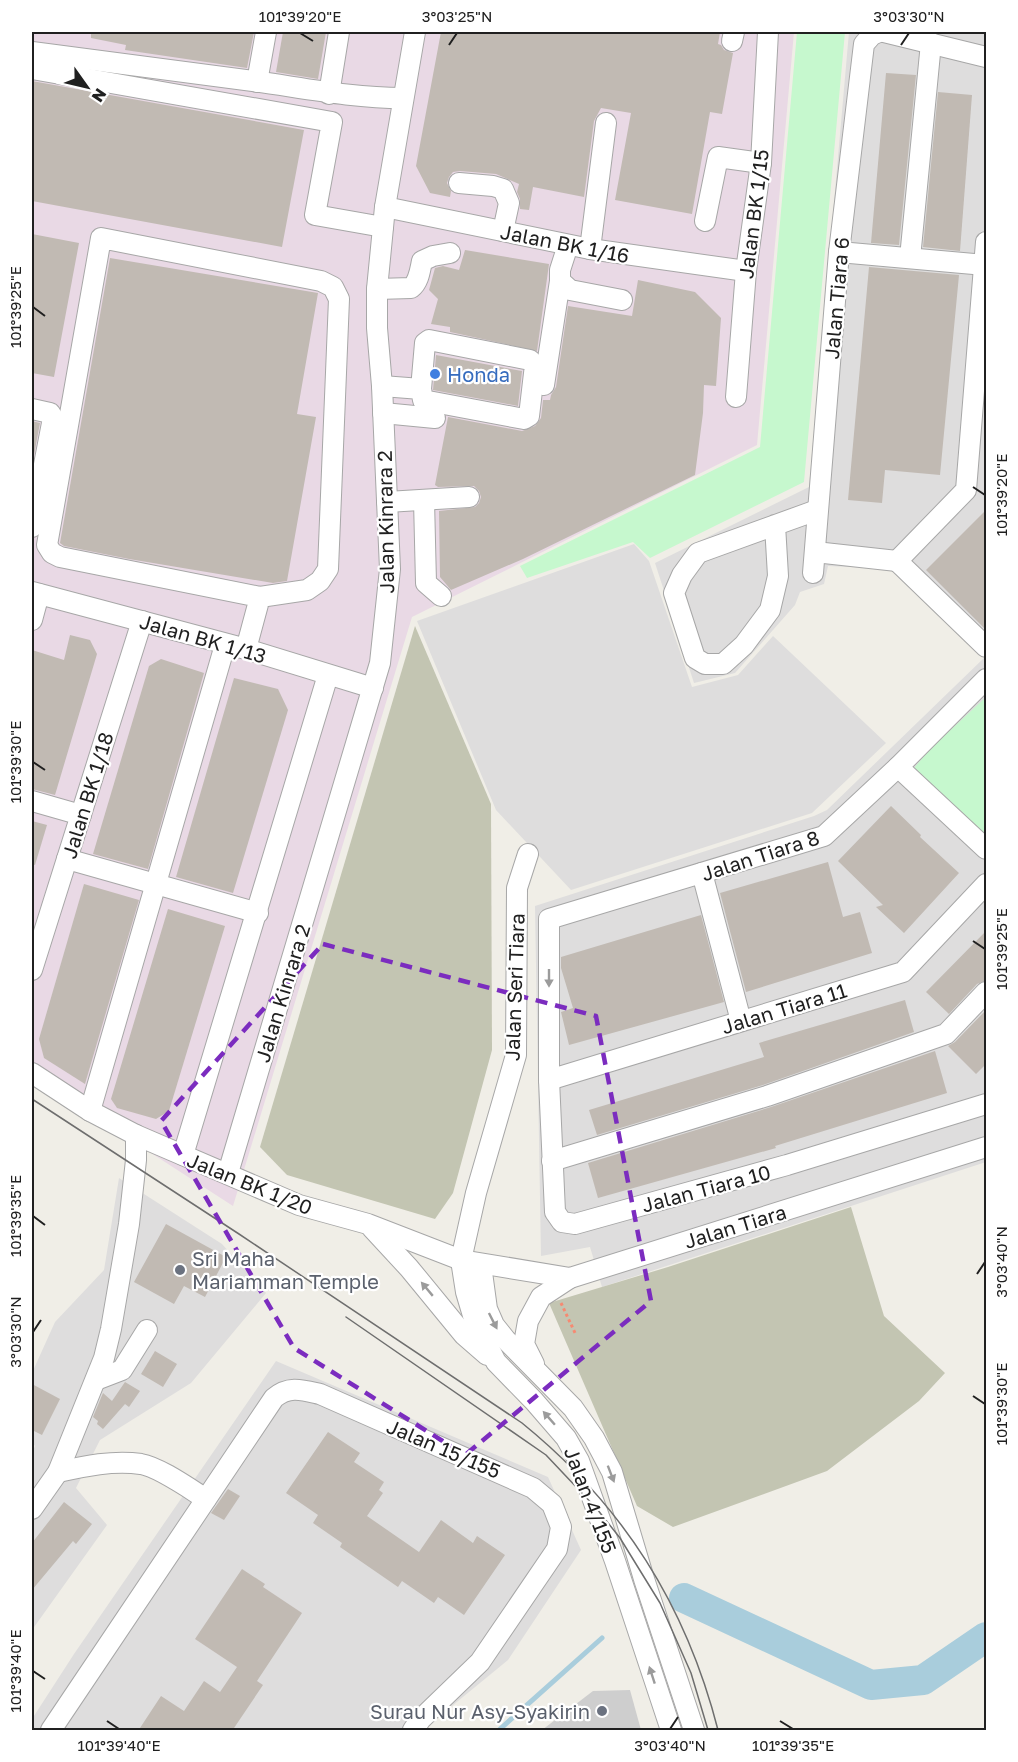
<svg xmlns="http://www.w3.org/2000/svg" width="1018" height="1762" viewBox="0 0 1018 1762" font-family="'Golos Text',sans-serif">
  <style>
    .residential { fill: #dedddd }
    .industrial { fill: #e9d9e5 }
    .religious { fill: #cecece }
    .construction { fill: #c3c5b2 }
    .park { fill: #c6f8ce }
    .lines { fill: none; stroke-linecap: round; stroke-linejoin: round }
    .stream { stroke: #a9cddc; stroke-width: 5 }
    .river { stroke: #a9cddc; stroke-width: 30 }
    .building { fill: #c1bab3 }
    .minor-casing { stroke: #a7a7a7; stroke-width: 22 }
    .path { stroke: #f68a72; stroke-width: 3; stroke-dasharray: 3 3; stroke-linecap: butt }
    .minor { stroke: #fff; stroke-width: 20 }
    .tram { stroke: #6e6e6e; stroke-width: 1.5 }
    .oneway { fill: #9b9b9b }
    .marked { fill: none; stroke: #7b2cbf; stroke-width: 4.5; stroke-dasharray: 12 8; stroke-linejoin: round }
    .ticks { fill: none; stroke: #202020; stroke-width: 2 }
    .shop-dot { fill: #3f7fe0; stroke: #fff; stroke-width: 2 }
    .worship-dot { fill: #6b7280; stroke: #fff; stroke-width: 2 }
    .labels { text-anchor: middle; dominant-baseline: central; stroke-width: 4.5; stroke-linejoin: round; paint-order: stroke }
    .street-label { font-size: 20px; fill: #202020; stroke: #fff }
    .shop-label { font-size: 20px; fill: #366cbe; stroke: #fff; text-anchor: start }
    .worship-label { font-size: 20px; fill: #5b616d; stroke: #fff; text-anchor: start }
    .neatline { fill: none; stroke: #202020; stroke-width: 2 }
    .ticks-label { font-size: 15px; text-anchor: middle; fill: #202020 }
  </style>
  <rect width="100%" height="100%" fill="#f0eee7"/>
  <g class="residential">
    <path d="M849,32H986V1162L602,1287L590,1247L541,1256L535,906L814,816L827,810L985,657L895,569L828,566L824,584L800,592L795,605L735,673L694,683L655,563L809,487Z"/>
    <path d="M634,544L649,561L692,687L738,675L773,636L886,743L812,813L571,890L496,810L417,621Z"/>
    <path d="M119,1178L222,1244L266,1293L191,1383L100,1440L76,1488L107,1525L32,1630V1453L35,1446L32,1442V1373L55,1322L104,1270Z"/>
    <path d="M276,1361L548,1477L581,1550L508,1660L430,1724L425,1730H32V1719L74,1654Z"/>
  </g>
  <path class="industrial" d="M32,32H794L757,445L412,617L233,1206L32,1076Z"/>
  <path class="religious" d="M630,1690L641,1730H542L593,1691Z"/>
  <g class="construction">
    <path d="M415,626L491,804L492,1050L453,1193L435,1219L287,1175L260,1147Z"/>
    <path d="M851,1207L884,1316L945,1373L919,1401L827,1471L673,1527L637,1506L549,1303L668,1267Z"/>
  </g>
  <g class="park">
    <path d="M797,32H845L804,482L650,558L633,542L527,578L520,566L760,447Z"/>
    <path d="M986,697V835L914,768L930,749Z"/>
  </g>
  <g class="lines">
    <path class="stream" d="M499,1730L602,1638"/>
    <path class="river" d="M684,1598L871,1685L923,1680L986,1637"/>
  </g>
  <g class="building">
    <path d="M91,32H254L247,68L125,50L126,45L91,38Z"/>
    <path d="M283,32H326L318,79L276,72Z"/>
    <path d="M441,32H720L718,44L721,45L724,50L733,53L722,114L710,112L692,214L615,200L631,113L601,108L594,121L584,197L533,187L529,210L520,209V199L517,192L519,184L496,174L460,171L453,172L449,177L447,183L451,191L450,197L430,193L416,166Z"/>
    <path d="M886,73L916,75L899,245L871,243Z"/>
    <path d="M32,81L304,130L282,247L32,201Z"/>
    <path d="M938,92L972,95L960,251L923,247Z"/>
    <path d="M32,234L79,243L54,377L32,373Z"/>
    <path d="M465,250L549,264L537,351L450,332V327L431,324L438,299L429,290L435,268L443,266L459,270Z"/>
    <path d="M110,258L318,293L297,414L316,417L287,581L273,583L129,559L64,546L60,543Z"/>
    <path d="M869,267L959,275L940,475L885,470L882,503L848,500Z"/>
    <path d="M638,280L695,292L721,318L716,386L704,385L703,413L695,475L523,559L451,590L440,577L439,511L475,507L479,503L481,497L479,491L474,486L438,487L435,485L448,417L522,431L535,426L541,418L543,400H550L551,395L556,387L568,306L632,316Z"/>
    <path d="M436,355L522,371L518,406L433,390Z"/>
    <path d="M32,421L40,423L32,466Z"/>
    <path d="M987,509V631L926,570Z"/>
    <path d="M70,635L90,640L97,654L55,795L32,789V650L64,660Z"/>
    <path d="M161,659L204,673L148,869L93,854L149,666Z"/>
    <path d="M234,678L278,689L288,710L233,893L176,877Z"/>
    <path d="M891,806L921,835L920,837L959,873L904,933L876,907L883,905L838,861Z"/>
    <path d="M32,821L47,825L35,865L32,864Z"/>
    <path d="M828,862L843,917L860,912L872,953L746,992L720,893Z"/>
    <path d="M84,884L139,900L85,1084L44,1058L39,1039Z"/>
    <path d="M168,909L225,926L169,1111L156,1119L117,1108L111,1099Z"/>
    <path d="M701,915L724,1002L569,1045L561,1012L573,1008L561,968V957Z"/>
    <path d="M987,930V980L977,984L949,1014L926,992Z"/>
    <path d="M905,1000L914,1032L763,1085L597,1135L589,1110L764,1057L759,1043Z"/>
    <path d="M987,1009V1063L976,1074L948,1046L955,1042Z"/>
    <path d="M935,1051L947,1093L775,1146L776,1148L598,1198L588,1163L771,1107Z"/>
    <path d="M166,1224L226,1257L205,1297L184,1286L174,1304L134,1282Z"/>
    <path d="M155,1351L177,1364L163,1387L141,1374Z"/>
    <path d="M125,1382L140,1391L129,1407L125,1404L103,1429L97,1424L98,1421L93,1417L103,1393L112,1401Z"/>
    <path d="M32,1384L60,1399L42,1435L32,1430Z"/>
    <path d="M328,1432L360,1453L354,1462L384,1482L379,1490L383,1493L367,1516L419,1552L441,1520L473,1543L477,1536L505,1555L464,1615L438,1597L434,1603L402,1581L398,1587L340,1547L342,1543L313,1523L318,1515L286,1493Z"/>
    <path d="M228,1489L240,1496L224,1520L211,1513Z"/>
    <path d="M64,1502L92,1524L76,1544L73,1541L32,1590V1543Z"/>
    <path d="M242,1569L265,1584L263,1587L302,1613L257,1681L263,1685L232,1731H138L161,1696L184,1711L204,1681L220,1692L237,1667L195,1639Z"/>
  </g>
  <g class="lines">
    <g class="minor-casing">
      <g id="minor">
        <path d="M884,32L986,57"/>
        <path d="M732,41L734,32"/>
        <path d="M32,52C105,62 179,71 253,81C304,88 352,98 403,98"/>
        <path d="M32,69L332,122L315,215L383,227"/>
        <path d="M257,82L266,32"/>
        <path d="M329,94L339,32"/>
        <path d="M459,183L493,186L503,189L509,203L503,231"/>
        <path d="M385,207L590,249L746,271"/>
        <path d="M705,221L718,157L761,163"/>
        <path d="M568,245L560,270V281L570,290L622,300"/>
        <path d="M590,249L606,123"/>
        <path d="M839,252L985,265"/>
        <path d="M910,258L931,43"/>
        <path d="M377,289L411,288C419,282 420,270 422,261L433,256L450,253"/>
        <path d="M544,385L560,281"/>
        <path d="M382,386L421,389L423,400L428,401L524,419L529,416L535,365L530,360L429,340L425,343L421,389"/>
        <path d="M736,397L746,271L761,163L768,32"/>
        <path d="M32,409L50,413L53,418L32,527"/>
        <path d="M383,413L435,418"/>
        <path d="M424,500L426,583L441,596"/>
        <path d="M387,502L469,497"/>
        <path d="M775,525L778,576L770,610L744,645L723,664H705L695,658L674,593L682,575L698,553L817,510"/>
        <path d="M815,552L897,561"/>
        <path d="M897,561L966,490L986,242"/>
        <path d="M897,561L986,647"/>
        <path d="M813,573L839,252L864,44L872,35L879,32"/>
        <path d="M32,592L246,649L373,688"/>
        <path d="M32,620L39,594"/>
        <path d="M246,649L260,597L307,590L320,581L328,569L339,299L333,287L321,281L101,238L47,545L52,553L60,557L260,597"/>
        <path d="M986,679L898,767L824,836L549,919V1080L555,1212L562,1222L575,1224L787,1165L986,1104"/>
        <path d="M898,767L986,849"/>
        <path d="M32,801L81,815"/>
        <path d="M528,854L517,888L516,1055L476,1193L461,1260L466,1292L474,1319L496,1362L534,1401L566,1438L579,1461L615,1561L671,1730"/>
        <path d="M67,859L258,913"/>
        <path d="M702,873L741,1021"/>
        <path d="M32,970L142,621"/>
        <path d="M32,1073L90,1111L136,1135L299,1205L368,1224L461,1260L570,1278L986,1147"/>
        <path d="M549,1080L903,972L986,884"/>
        <path d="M90,1111L225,645"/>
        <path d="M183,1155L328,675"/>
        <path d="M552,1161L767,1096L946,1034L986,992"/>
        <path d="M228,1173L380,663L390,569L382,386L377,328V289L385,207L415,32"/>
        <path d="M372,1228L409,1268L464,1335L487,1355"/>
        <path d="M481,1265L487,1309L494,1325L506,1340L573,1408L594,1438L612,1472L644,1579L694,1730"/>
        <path d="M534,1364L524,1344L528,1321L541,1297L570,1278"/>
        <path d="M96,1380L122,1370L147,1330"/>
        <path d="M58,1472C85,1466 113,1460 141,1464C159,1467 190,1489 206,1499"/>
        <path d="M32,1509L58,1472L104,1358L111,1329L129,1224L136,1160V1135"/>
        <path d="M51,1730L274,1398C289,1385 303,1390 320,1394L533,1488L552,1504L561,1527L557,1549L480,1662L421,1719L413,1730"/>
      </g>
    </g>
    <path class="path" d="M561,1303L576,1335"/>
    <use href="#minor" class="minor"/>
    <g class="tram">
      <path d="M32,1099L239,1234L522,1423C623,1505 686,1605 718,1730"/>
      <path d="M346,1317L546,1455L597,1509L620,1538L660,1603L691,1673L708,1730"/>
    </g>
  </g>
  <defs><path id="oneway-solid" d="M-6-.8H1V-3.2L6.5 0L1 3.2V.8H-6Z" transform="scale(1.5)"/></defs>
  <g class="oneway">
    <use href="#oneway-solid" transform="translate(549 978) rotate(90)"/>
    <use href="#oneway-solid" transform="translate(427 1289) rotate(-130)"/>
    <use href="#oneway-solid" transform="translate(493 1321) rotate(63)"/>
    <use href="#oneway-solid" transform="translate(549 1418) rotate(-131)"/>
    <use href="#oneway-solid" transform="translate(611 1474) rotate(69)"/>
    <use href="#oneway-solid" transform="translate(652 1675) rotate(-108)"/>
  </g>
  <path class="marked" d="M323,944L596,1016L651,1301L465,1455L294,1348L161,1121Z"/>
  <path class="ticks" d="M300,33L313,41M449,45L457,33M901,45L909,33M33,307L45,316M973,487L985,495M33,762L45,770M973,941L985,949M33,1216L45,1225M977,1274L985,1262M33,1332L41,1320M973,1396L985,1404M33,1671L45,1679M107,1721L119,1729M780,1721L793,1729M670,1729L678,1717"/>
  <circle class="shop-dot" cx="435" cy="374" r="6"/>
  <g class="worship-dot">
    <circle cx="180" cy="1270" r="6"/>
    <circle cx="602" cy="1711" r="6"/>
  </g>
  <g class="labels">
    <g class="street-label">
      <text transform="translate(753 214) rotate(-83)">Jalan BK 1/15</text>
      <text transform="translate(565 243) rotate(11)">Jalan BK 1/16</text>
      <text transform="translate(836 298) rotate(-85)">Jalan Tiara 6</text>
      <text transform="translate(385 522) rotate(-91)">Jalan Kinrara 2</text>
      <text transform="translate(203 638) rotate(16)">Jalan BK 1/13</text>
      <text transform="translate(87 795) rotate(-73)">Jalan BK 1/18</text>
      <text transform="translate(760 855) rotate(-18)">Jalan Tiara 8</text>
      <text transform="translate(514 987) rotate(-88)">Jalan Seri Tiara</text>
      <text transform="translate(282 993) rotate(-73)">Jalan Kinrara 2</text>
      <text transform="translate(784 1008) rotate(-17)">Jalan Tiara 11</text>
      <text transform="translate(250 1183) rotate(22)">Jalan BK 1/20</text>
      <text transform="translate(706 1188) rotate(-15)">Jalan Tiara 10</text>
      <text transform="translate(735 1226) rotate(-17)">Jalan Tiara</text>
      <text transform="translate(444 1448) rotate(23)">Jalan 15/155</text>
      <text transform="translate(591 1500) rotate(69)">Jalan 4/155</text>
    </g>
    <g class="shop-label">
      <text x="447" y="374">Honda</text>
    </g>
    <g class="worship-label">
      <text x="192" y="1258">Sri Maha<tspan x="192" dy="23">Mariamman Temple</tspan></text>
      <text x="590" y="1711" text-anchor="end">Surau Nur Asy-Syakirin</text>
    </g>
  </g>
  <rect width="1018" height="1762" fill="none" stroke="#ffffff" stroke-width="66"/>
  <g transform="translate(87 87) rotate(124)" stroke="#ffffff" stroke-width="4.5" paint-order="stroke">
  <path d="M0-4.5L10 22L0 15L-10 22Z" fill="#202020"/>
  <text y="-9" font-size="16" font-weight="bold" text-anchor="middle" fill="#202020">N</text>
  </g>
  <rect x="33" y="33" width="952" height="1696" class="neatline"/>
  <g class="ticks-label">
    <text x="300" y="22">101°39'20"E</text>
    <text x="457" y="22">3°03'25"N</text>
    <text x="909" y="22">3°03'30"N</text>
    <text transform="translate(16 307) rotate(-90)" y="5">101°39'25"E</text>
    <text transform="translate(1002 495) rotate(-90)" y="5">101°39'20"E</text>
    <text transform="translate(16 762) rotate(-90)" y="5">101°39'30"E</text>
    <text transform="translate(1002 949) rotate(-90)" y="5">101°39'25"E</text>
    <text transform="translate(16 1216) rotate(-90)" y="5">101°39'35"E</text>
    <text transform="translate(1002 1262) rotate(-90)" y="5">3°03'40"N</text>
    <text transform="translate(16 1332) rotate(-90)" y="5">3°03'30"N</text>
    <text transform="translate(1002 1404) rotate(-90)" y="5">101°39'30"E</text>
    <text transform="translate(16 1671) rotate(-90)" y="5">101°39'40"E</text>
    <text x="119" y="1751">101°39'40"E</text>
    <text x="670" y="1751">3°03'40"N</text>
    <text x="793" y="1751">101°39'35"E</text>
  </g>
</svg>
